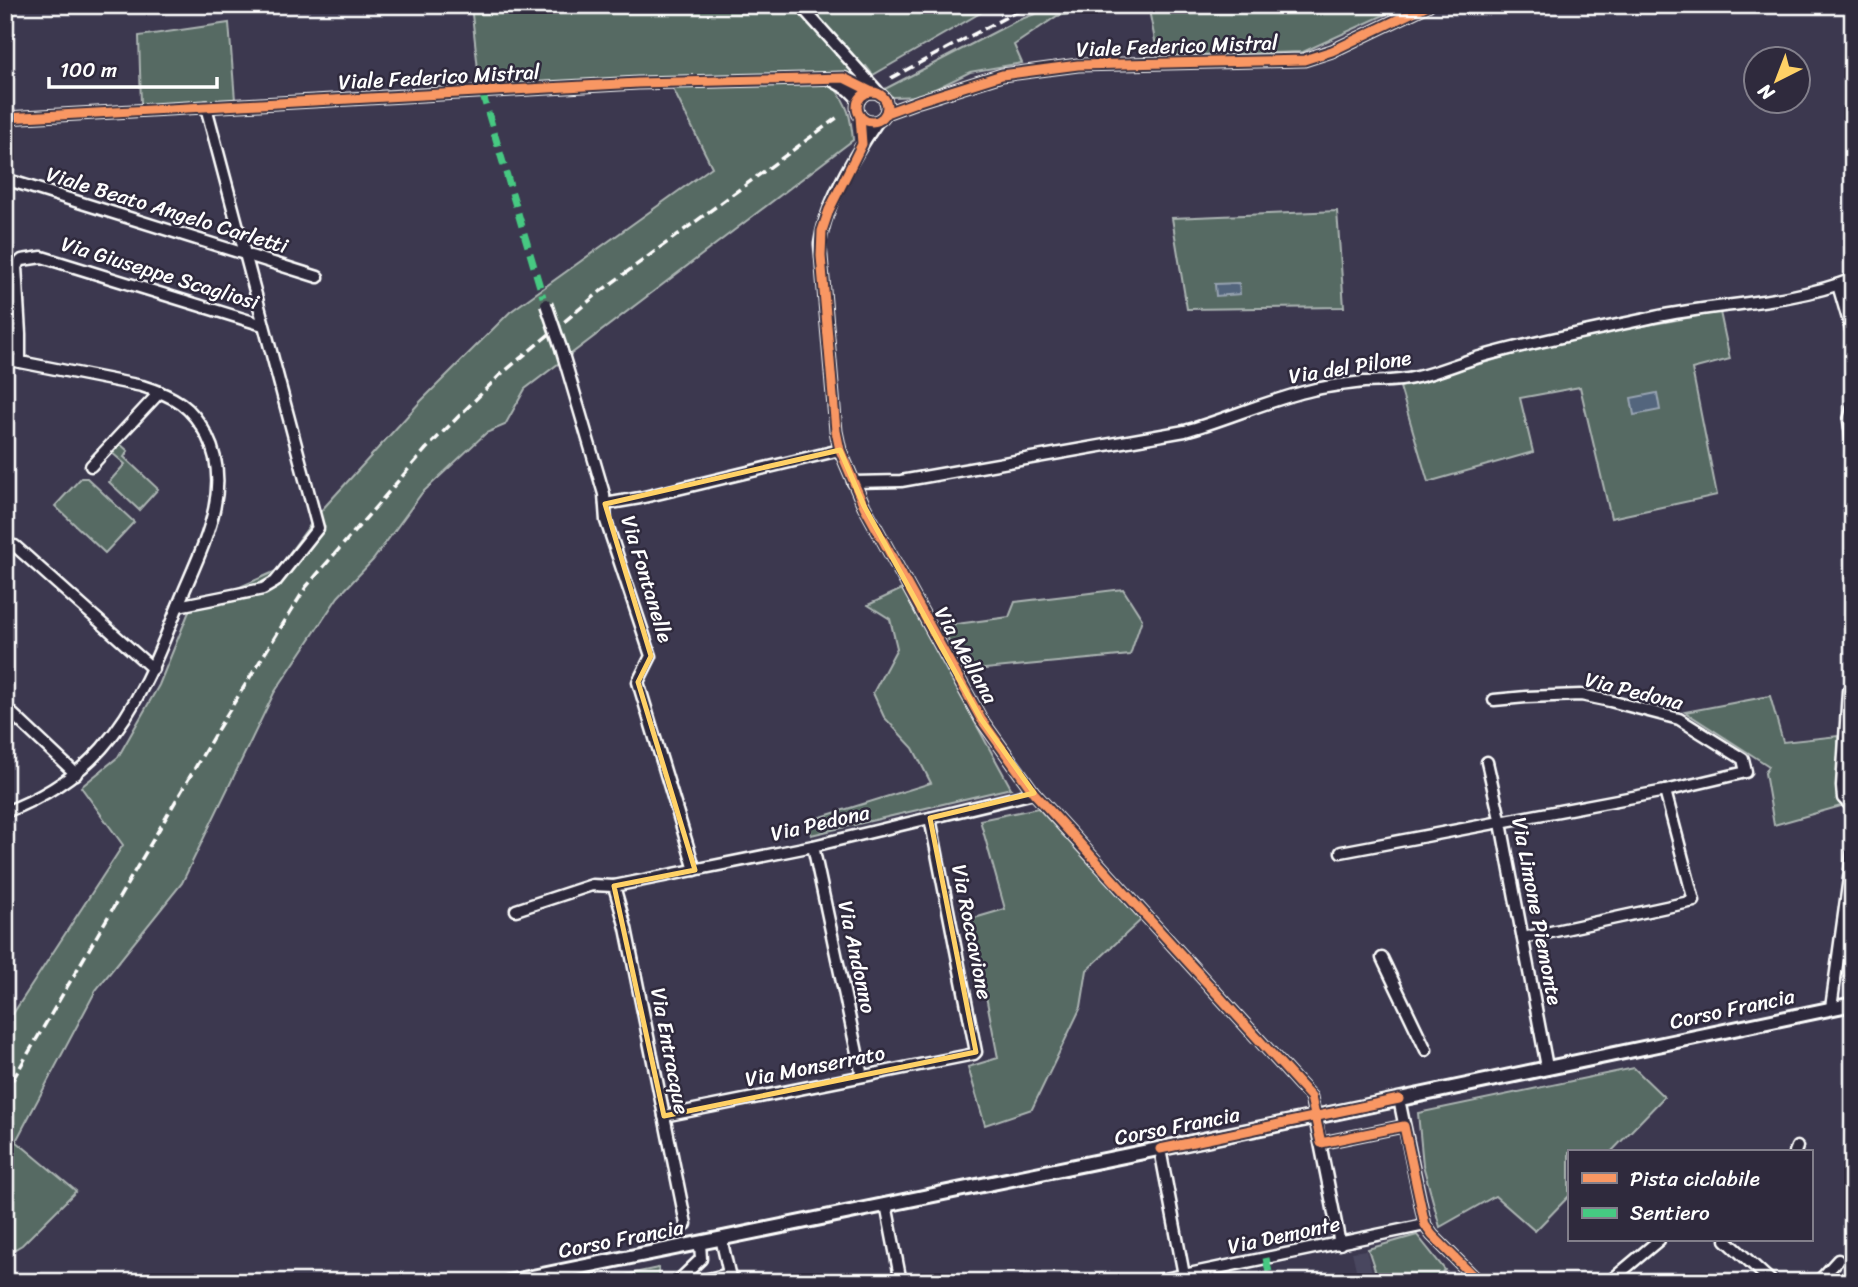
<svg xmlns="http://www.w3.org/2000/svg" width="1858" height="1287" viewBox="0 0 1858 1287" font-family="Sriracha,sans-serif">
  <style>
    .built { fill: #4a465e }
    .green { fill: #576a64; stroke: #abb4b2; stroke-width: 2 }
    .water { fill: #52657d; stroke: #97a3b1; stroke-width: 2 }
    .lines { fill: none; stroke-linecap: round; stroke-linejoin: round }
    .minor-casing { stroke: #fff; stroke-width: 15 }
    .secondary-casing { stroke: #fff; stroke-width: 18 }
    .minor { stroke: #2f2a3d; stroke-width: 10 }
    .secondary { stroke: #2f2a3d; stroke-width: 12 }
    .rail { stroke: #fff; stroke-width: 3.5; stroke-dasharray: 10 5; stroke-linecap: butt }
    .minor-bridge-casing { stroke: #fff; stroke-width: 15; stroke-linecap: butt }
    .minor-bridge { stroke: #2f2a3d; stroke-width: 10 }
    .quiet { stroke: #46c982; stroke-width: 7; stroke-dasharray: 14 7; stroke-linecap: butt }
    .cycleway-casing { stroke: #2f2a3d; stroke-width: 13 }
    .cycleway { stroke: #f99763; stroke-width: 9 }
    .marked { fill: none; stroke: #ffd166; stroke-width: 5; stroke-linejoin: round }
    .labels { text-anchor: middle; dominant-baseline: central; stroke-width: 5; stroke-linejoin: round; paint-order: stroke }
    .street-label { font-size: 21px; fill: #fff; stroke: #2f2a3d }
  </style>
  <rect width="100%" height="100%" fill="#3c384f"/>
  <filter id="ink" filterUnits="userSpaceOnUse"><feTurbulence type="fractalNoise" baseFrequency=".0143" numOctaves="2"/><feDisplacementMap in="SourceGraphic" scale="14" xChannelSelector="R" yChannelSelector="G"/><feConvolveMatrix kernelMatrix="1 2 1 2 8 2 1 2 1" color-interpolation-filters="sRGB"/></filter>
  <g filter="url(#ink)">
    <path class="built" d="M1366,1250L1373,1274L1380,1282H1359L1352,1252Z"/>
    <g class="green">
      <path d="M471,5H994L873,75L866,66L834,87C848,105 851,117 853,140L525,389L505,425L486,433L422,493L373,560L338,597L274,693L182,883L96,990L16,1141L76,1191L22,1245L5,1255V1026L123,845L81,787L118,757L159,685L190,609L276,571L319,513L421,401L510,312L712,167L667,77L480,88Z"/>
      <path d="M1059,5H1124L1057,16L1014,45L1022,63L970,72L921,96L893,97L883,90L1016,21Z"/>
      <path d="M1148,5H1406L1303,52L1158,56Z"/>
      <path d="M229,23L235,100L141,105L139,36Z"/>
      <path d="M1337,211L1344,307L1187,309L1172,218Z"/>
      <path d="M1720,312L1730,359L1692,369L1717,495L1611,518L1580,387L1520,398L1533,452L1428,482L1400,387L1560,341Z"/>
      <path d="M119,443L128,451L124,457L158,489L139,510L109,482L125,464L111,452Z"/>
      <path d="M81,478H87L134,522L105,553L55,506Z"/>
      <path d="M902,589L1011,788L811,835L808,821L931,783L913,748L884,717L873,693L897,648L890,619L868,605Z"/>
      <path d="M1123,589L1142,619L1130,655L965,671L941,626L1009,617L1015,602Z"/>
      <path d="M1770,696L1783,742L1838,736L1841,806L1774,825L1765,773L1769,766L1685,712Z"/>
      <path d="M1038,808L1141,920L1087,970L1081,1007L1032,1109L985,1125L968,1067L998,1058L971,919L1005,909L980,820Z"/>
      <path d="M1634,1068L1664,1097L1611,1152H1569V1196L1535,1231L1495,1196L1440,1227L1423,1165L1418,1113Z"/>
      <path d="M1417,1235L1445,1270L1432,1282H1383L1376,1273L1368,1249Z"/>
      <path d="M658,1268L661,1281L659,1282H592Z"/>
    </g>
    <g class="water">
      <path d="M1239,283L1240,294L1216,296L1215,284Z"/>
      <path d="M1657,393L1660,410L1634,415L1631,398Z"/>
    </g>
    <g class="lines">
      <g class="minor-casing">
        <g id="minor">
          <path d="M800,5L880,94"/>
          <path d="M831,80L849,90L859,100"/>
          <circle cx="872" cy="107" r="15"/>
          <path d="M886,113L919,101L1002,75L1078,65L1304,60L1332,51L1428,5"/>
          <path d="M5,118L638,83L844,78L872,92"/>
          <path d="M878,121C855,154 825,204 820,244L836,431L840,450L864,506L981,719L1034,793L1311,1097L1340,1244"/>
          <path d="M5,179L318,277"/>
          <path d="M1838,285L1853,336"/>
          <path d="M562,351L604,494L606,521L651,656L638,682L695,870"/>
          <path d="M5,359L142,386C174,396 191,405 207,436C235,491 200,551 179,603C159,654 139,706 102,748C76,777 42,798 5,812"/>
          <path d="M20,362V334L16,266L22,260L42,257L263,325"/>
          <path d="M1853,406L1849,420L1853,452"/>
          <path d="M91,466L160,392"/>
          <path d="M853,482L901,481L1185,431C1228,419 1268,400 1312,390C1328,386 1347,384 1364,382C1382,381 1400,382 1417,377C1439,372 1461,362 1483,356C1539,340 1597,330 1654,317C1720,303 1790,304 1853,279"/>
          <path d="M605,504L640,498L840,450"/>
          <path d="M15,546L153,669"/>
          <path d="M178,606L263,589L275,582L318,528L206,107"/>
          <path d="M1853,687L1848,691L1842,786L1843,798L1853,808"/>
          <path d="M5,707L76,774"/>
          <path d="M1487,762L1501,823L1547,1067"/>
          <path d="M813,846L862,1076"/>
          <path d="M1341,852L1665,791L1746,772L1743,759L1679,719L1610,701L1581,695L1526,697L1494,700"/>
          <path d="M614,886L626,928L686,1224"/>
          <path d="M516,910L592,885L614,886L813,846L1034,793"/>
          <path d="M1523,938L1694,901L1665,791"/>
          <path d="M1382,958L1426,1050"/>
          <path d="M1831,1008L1853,849"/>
          <path d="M1399,1099L1425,1225L1432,1235L1479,1282"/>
          <path d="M664,1116L974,1054L976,1052L930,818"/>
          <path d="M1321,1143L1404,1126"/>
          <path d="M1160,1149L1184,1275"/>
          <path d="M1795,1152L1797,1147"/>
          <path d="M886,1204L901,1282"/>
          <path d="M721,1238L731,1282"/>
          <path d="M1726,1240L1772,1282"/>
          <path d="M677,1282L701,1259L700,1243"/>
          <path d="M695,1282L729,1274"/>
          <path d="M1150,1282L1425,1225"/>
          <path d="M1609,1282L1659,1240"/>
          <path d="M1818,1282L1838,1260"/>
        </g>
      </g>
      <g class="secondary-casing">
        <path id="secondary" d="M508,1282L1305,1119L1853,1004"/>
      </g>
      <use href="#minor" class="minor"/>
      <use href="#secondary" class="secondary"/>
      <g class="rail">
        <path d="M891,78L1012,14L1036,5"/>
        <path d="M5,1093L216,732L306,587L426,449L499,376L601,291L838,117"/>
      </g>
      <g class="minor-bridge-casing">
        <path id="minor-bridge" d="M546,304L562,351"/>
      </g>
      <use href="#minor-bridge" class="minor-bridge"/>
      <g class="quiet">
        <path d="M482,92L543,297"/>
        <path d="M1266,1258L1271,1282"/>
      </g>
      <g class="cycleway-casing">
        <g id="cycleway">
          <circle cx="872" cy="107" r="15"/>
          <path d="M886,113L919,101L1002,75L1078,65L1304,60L1332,51L1428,5"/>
          <path d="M860,116L862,144L829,210L822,231L821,256L836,431L840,450L864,506L981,719L1034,793L1311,1097L1321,1143L1404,1126L1425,1225L1432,1235L1479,1282"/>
          <path d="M5,118L638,83L844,78L872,92"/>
          <path d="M1160,1149L1399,1099"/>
        </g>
      </g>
      <use href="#cycleway" class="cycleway"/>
    </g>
  </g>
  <path class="marked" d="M840,450L864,506L981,719L1034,793L930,818L976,1052L664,1116L614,886L695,870L638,682L651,656L605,504Z"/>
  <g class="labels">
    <g class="street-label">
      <text transform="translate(1177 46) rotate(-2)">Viale Federico Mistral</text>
      <text transform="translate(439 77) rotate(-3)">Viale Federico Mistral</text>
      <text transform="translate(167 210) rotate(17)">Viale Beato Angelo Carletti</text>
      <text transform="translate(160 273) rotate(17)">Via Giuseppe Scagliosi</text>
      <text transform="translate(1350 367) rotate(-9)">Via del Pilone</text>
      <text transform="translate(647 579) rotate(73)">Via Fontanelle</text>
      <text transform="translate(966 655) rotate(61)">Via Mellana</text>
      <text transform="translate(1634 691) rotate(14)">Via Pedona</text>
      <text transform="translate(820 823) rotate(-13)">Via Pedona</text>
      <text transform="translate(1537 911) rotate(79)">Via Limone Piemonte</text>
      <text transform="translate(972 932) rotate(79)">Via Roccavione</text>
      <text transform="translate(857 957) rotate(78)">Via Andonno</text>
      <text transform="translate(1732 1009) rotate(-12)">Corso Francia</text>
      <text transform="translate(670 1051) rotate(79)">Via Entracque</text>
      <text transform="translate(815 1066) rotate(-11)">Via Monserrato</text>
      <text transform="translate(1177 1126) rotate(-11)">Corso Francia</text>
      <text transform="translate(1284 1235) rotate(-12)">Via Demonte</text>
      <text transform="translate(621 1239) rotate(-11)">Corso Francia</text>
    </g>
  </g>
  <rect width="1858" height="1287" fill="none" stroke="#2f2a3d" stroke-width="28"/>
  <rect x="14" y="14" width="1830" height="1259" fill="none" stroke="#fff" stroke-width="2.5" filter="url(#ink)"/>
  <rect x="1568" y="1150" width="245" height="91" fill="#2f2a3d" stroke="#827f8b" stroke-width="2"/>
  <rect x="1582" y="1173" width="35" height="10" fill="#f99763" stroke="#827f8b" stroke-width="2"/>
  <text x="1630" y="1186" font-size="21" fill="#ffffff">Pista ciclabile</text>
  <rect x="1582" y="1208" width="35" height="10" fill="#46c982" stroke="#827f8b" stroke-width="2"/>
  <text x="1630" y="1220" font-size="21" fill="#ffffff">Sentiero</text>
  <g transform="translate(1777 80) rotate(222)"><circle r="33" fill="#2f2a3d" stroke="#827f8b" stroke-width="2"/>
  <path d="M0-5L12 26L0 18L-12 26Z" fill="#ffd166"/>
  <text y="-10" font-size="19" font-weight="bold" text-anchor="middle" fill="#ffffff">N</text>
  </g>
  <path d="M49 77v10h168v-10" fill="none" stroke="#ffffff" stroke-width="3.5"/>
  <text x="60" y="77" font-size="21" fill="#ffffff" stroke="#2f2a3d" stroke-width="5" paint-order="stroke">100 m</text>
</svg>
